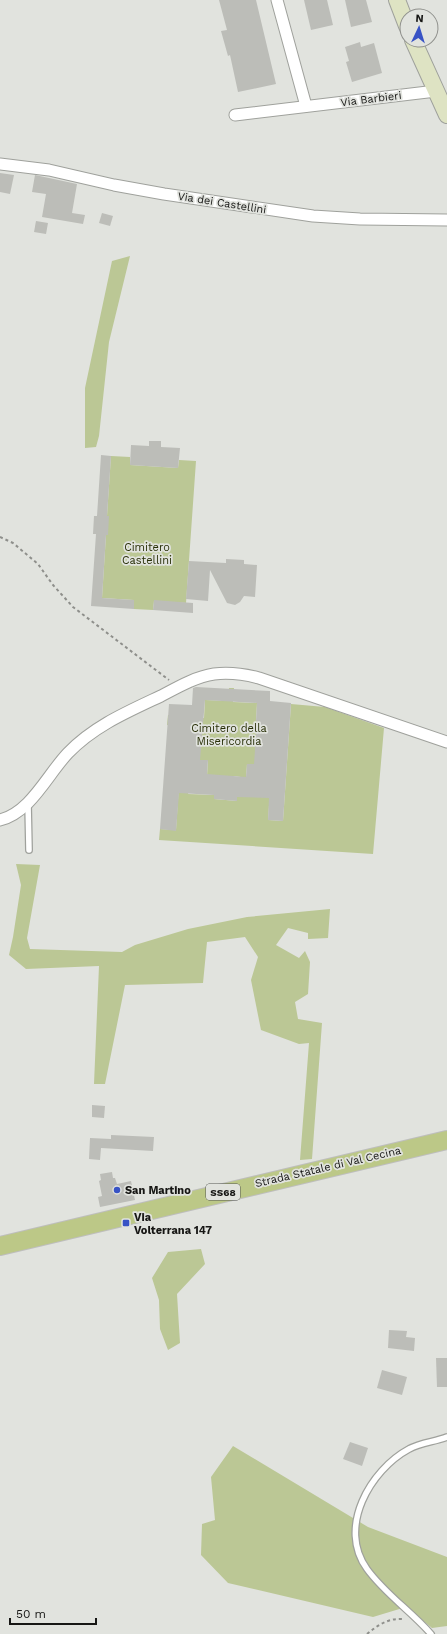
<svg xmlns="http://www.w3.org/2000/svg" width="447" height="1634" viewBox="0 0 447 1634" font-family="'Work Sans',sans-serif">
  <style>
    .green { fill: #bbc795; fill-rule: evenodd }
    .building { fill: #bcbdb8; fill-rule: evenodd }
    .lines { fill: none; stroke-linecap: round; stroke-linejoin: round }
    .service-casing { stroke: #9fa19c; stroke-width: 8 }
    .minor-casing { stroke: #9fa19c; stroke-width: 13 }
    .secondary-casing { stroke: #9fa19c; stroke-width: 18 }
    .primary-casing { stroke: #bebebd; stroke-width: 20 }
    .path { stroke: #8e8f8b; stroke-width: 2; stroke-dasharray: 3 3; stroke-linecap: butt }
    .service { stroke: #fff; stroke-width: 5.5 }
    .minor { stroke: #fff; stroke-width: 11 }
    .secondary { stroke: #dee3c3; stroke-width: 16 }
    .primary { stroke: #bcc887; stroke-width: 18 }
    .poi-dot { fill: #3853c5; stroke: #e1e3de; stroke-width: 1.5 }
    .labels { text-anchor: middle; dominant-baseline: central; stroke-width: 3.5; stroke-linejoin: round; paint-order: stroke }
    .shield { fill: #e1e3de; stroke: #535451; stroke-width: 1 }
    .shield-label { font-size: 10px; font-weight: bold; fill: #161614 }
    .street-label { font-size: 11px; fill: #161614; stroke: #e1e3de }
    .park-label { font-size: 11px; fill: #282f07; stroke: #e1e3de }
    .poi-label { font-size: 11px; font-weight: bold; fill: #161614; stroke: #e1e3de; text-anchor: start }
  </style>
  <rect width="100%" height="100%" fill="#e1e3de"/>
  <g class="green">
    <path d="M130,256L109,342L99,436L96,447L85,448V388L112,261Z"/>
    <path d="M111,456L130,457V465L178,468L179,460L196,461L186,603L154,601L153,610L134,609V600L102,598L106,535H108L107,516Z"/>
    <path d="M229,688H234L233,702L257,703L256,721H268L276,703L268,820L283,821L291,704L325,707L384,728L373,854L159,840L160,829L176,830L183,726L167,725L168,715L204,718L205,700L228,701ZM200,760L208,761L207,776H235L246,778L247,764H254L237,797V801L214,799V795L188,794Z"/>
    <path d="M16,864L40,865L27,938L30,949L122,952L135,945L188,929L247,917L330,909L328,938L308,939V933L288,928L276,945L299,958L305,951L310,962L308,994L295,1002L298,1019L322,1023L312,1159L300,1160L309,1043L299,1044L261,1030L251,980L258,957L245,937L207,942L203,983L125,985L105,1084H94L99,966L26,969L9,955L13,937L21,885Z"/>
    <path d="M201,1249L205,1264L177,1294L180,1343L168,1350L160,1329L159,1300L152,1278L168,1252Z"/>
    <path d="M233,1446L368,1527L447,1557V1626L432,1628L406,1607L373,1617L228,1583L201,1555L202,1524L215,1520L211,1477Z"/>
  </g>
  <g class="building">
    <path d="M219,0H256L276,84L238,92L230,55L228,56L221,31L227,30Z"/>
    <path d="M304,0H327L333,25L311,30Z"/>
    <path d="M345,0H366L372,22L351,27Z"/>
    <path d="M360,42L361,47L374,43L382,73L352,82L346,62L349,61L345,47Z"/>
    <path d="M0,173L14,175L10,194L0,192Z"/>
    <path d="M35,175L77,184L72,213L85,215L83,224L42,217L46,194L32,192Z"/>
    <path d="M102,213L113,216L110,226L99,223Z"/>
    <path d="M36,221L48,223L46,234L34,232Z"/>
    <path d="M149,441H161V447L180,448L178,468L130,465L131,445L149,446Z"/>
    <path d="M101,455L111,456L107,516H109L108,535H106L102,598L134,600V609L91,606L96,534H93L94,516H97Z"/>
    <path d="M226,559L244,560V564L257,565L255,597L244,596L240,602L235,605L227,603L210,570L208,601L186,599L189,561L226,563Z"/>
    <path d="M154,600L193,603V613L153,610Z"/>
    <path d="M196,687L270,691V701L291,703L283,821L268,820L269,798L237,797V801L214,799V795L179,793L176,831L160,829L169,704L192,705L193,688ZM205,700L257,703L256,721H257L254,764H247L246,777L207,774L208,760H200Z"/>
    <path d="M92,1105L105,1106L104,1118L92,1117Z"/>
    <path d="M111,1135L154,1137L153,1151L101,1148L100,1160L89,1159L90,1138L111,1139Z"/>
    <path d="M112,1172L113,1178H115L117,1184L131,1181L135,1200L100,1207L98,1197L102,1196L99,1181L101,1180L100,1174Z"/>
    <path d="M389,1330L407,1331L406,1337L415,1338L414,1351L388,1348Z"/>
    <path d="M436,1358H447V1387H437Z"/>
    <path d="M382,1370L407,1377L402,1395L377,1388Z"/>
    <path d="M350,1442L368,1448L362,1466L343,1459Z"/>
  </g>
  <g class="lines">
    <g class="service-casing">
      <g id="service">
        <path d="M28,803L29,850"/>
        <path d="M431,1634C411,1611 385,1594 367,1569C337,1528 370,1470 409,1449C421,1442 435,1442 447,1437"/>
      </g>
    </g>
    <g class="minor-casing">
      <g id="minor">
        <path d="M277,0L306,106"/>
        <path d="M235,115L436,91"/>
        <path d="M0,164L49,170L114,185L164,194L313,216L360,219L447,220"/>
        <path d="M0,820C31,812 47,775 68,753C94,726 127,712 161,696C178,687 195,677 214,674C230,672 244,674 259,678L447,742"/>
      </g>
    </g>
    <g class="secondary-casing">
      <g id="secondary">
        <path d="M397,0L407,26"/>
        <path d="M413,40L447,115"/>
      </g>
    </g>
    <g class="primary-casing">
      <path id="primary" d="M0,1246L447,1140"/>
    </g>
    <g class="path">
      <path d="M0,537L13,543L38,564L53,585L73,607L169,680"/>
      <path d="M367,1634C378,1625 388,1618 403,1619"/>
    </g>
    <use href="#service" class="service"/>
    <use href="#minor" class="minor"/>
    <use href="#secondary" class="secondary"/>
    <use href="#primary" class="primary"/>
  </g>
  <g class="poi-dot">
    <circle cx="117" cy="1190" r="4"/>
    <rect x="122" y="1219" width="8" height="8" rx="2"/>
  </g>
  <g class="labels">
    <rect class="shield" x="206" y="1184" width="34" height="16" rx="3"/>
    <g class="shield-label">
      <text x="223" y="1192">SS68</text>
    </g>
    <g class="street-label">
      <text transform="translate(371 99) rotate(-7)">Via Barbieri</text>
      <text transform="translate(222 203) rotate(9)">Via dei Castellini</text>
      <text transform="translate(328 1167) rotate(-13)">Strada Statale di Val Cecina</text>
    </g>
    <g class="park-label">
      <text x="147" y="547">Cimitero<tspan x="147" dy="13">Castellini</tspan></text>
      <text x="229" y="728">Cimitero della<tspan x="229" dy="13">Misericordia</tspan></text>
    </g>
    <g class="poi-label">
      <text x="125" y="1190">San Martino</text>
      <text x="134" y="1217">Via<tspan x="134" dy="13">Volterrana 147</tspan></text>
    </g>
  </g>
  <g transform="translate(419 28) rotate(4)"><circle r="19" fill="#e1e3de" stroke="#90918d"/>
  <path d="M0-3L7 15L0 10L-7 15Z" fill="#3853c5"/>
  <text y="-6" font-size="11" font-weight="bold" text-anchor="middle" fill="#161614">N</text>
  </g>
  <path d="M10 1618v6h86v-6" fill="none" stroke="#161614" stroke-width="2"/>
  <text x="16" y="1618" font-size="12" fill="#161614" stroke="#e1e3de" stroke-width="3" paint-order="stroke">50 m</text>
</svg>
